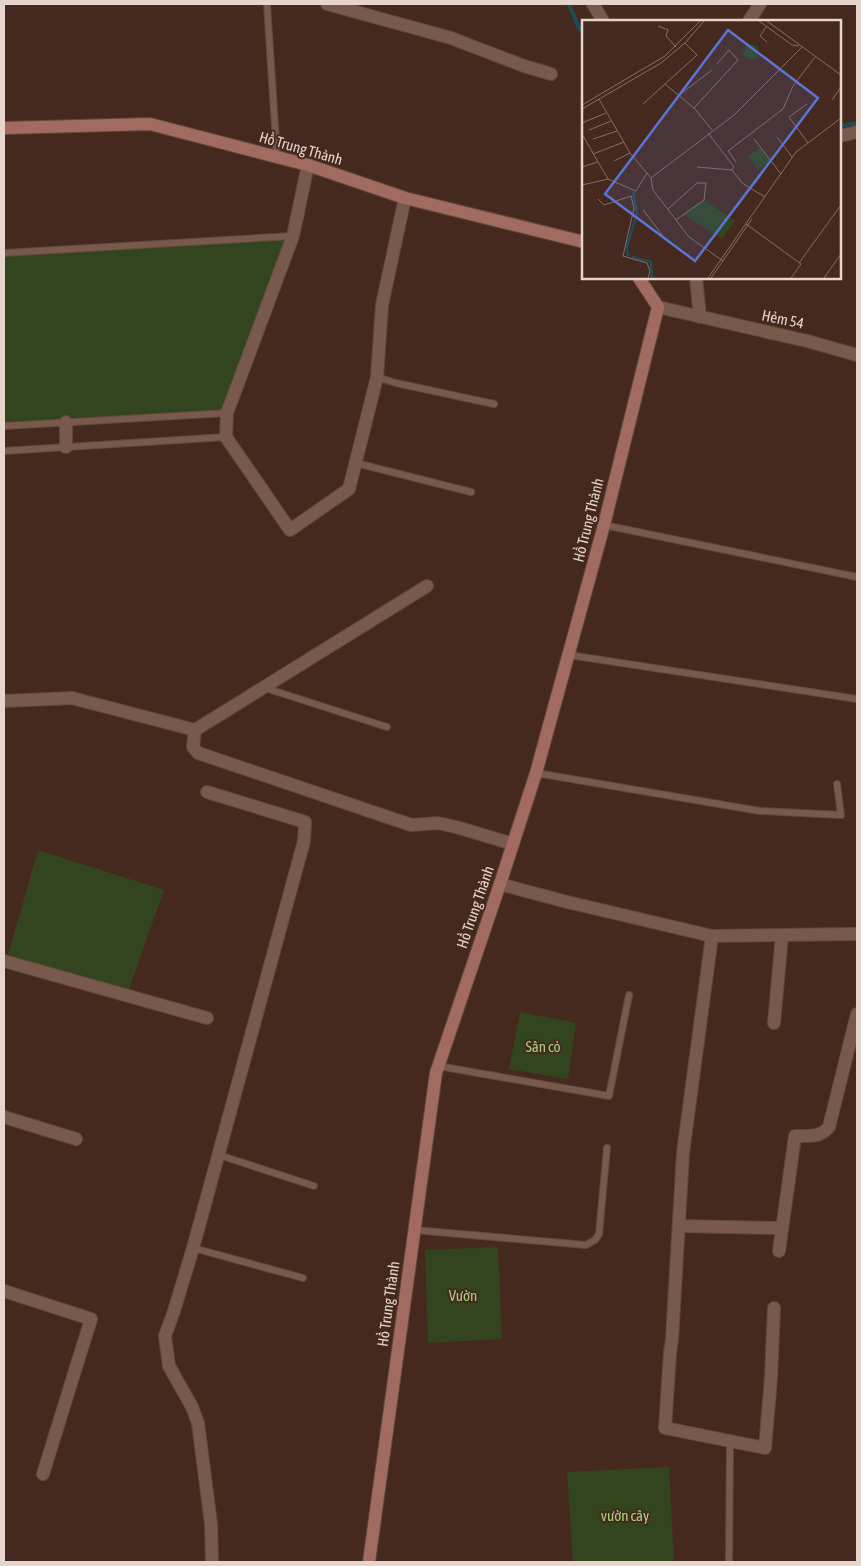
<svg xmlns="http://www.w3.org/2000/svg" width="861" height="1566" viewBox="0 0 861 1566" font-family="'Asap Condensed',sans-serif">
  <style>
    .green { fill: #32451f }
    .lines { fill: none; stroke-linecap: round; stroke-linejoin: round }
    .stream { stroke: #194e59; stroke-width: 4 }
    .lane-casing { stroke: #60483e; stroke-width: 8 }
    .street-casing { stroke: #60483e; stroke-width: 14 }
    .secondary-casing { stroke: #60483e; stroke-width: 14 }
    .lane { stroke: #7a594d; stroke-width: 6 }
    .street { stroke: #7a594d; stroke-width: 12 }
    .secondary { stroke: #a26b62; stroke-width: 12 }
    .labels { text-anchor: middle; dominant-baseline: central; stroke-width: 4; stroke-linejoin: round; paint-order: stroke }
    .street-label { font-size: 15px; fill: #e7d4cc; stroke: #46291e }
    .park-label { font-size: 15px; fill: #a4d279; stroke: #46291e }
    .inset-river { fill: none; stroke: #194e59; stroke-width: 2.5 }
    .inset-road { fill: none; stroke: #866d64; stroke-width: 1 }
    .view { fill: #5a76d4; fill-opacity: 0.15; stroke: #5a76d4; stroke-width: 2.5 }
    .inset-edge { fill: none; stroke: #e7d4cc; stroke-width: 2.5 }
  </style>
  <rect width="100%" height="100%" fill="#46291e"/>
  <g class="green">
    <path d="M293,236L227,413L4,426V253Z"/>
    <path d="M38,850L164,890L128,992L7,959Z"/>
    <path d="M520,1012L576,1023L568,1079L509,1069Z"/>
    <path d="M498,1247L502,1339L428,1343L425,1250Z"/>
    <path d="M669,1467L674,1562H573L567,1472Z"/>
  </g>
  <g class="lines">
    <g class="stream">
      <path d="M569,4L579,28L584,33"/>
      <path d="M840,126L857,123"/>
    </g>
    <g class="lane-casing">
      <g id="lane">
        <path d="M267,4L277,157"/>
        <path d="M4,253L293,236"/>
        <path d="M377,377L396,383L494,404"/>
        <path d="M4,426L227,413"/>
        <path d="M4,451L226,437"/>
        <path d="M356,463L471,492"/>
        <path d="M604,525L857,577"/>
        <path d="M569,655L857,699"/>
        <path d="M265,688L387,727"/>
        <path d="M536,773L760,811L841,815L837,784"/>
        <path d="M438,1066L609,1096L629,995"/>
        <path d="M219,1155L314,1186"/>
        <path d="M414,1230L586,1245L595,1240L599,1234L607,1148"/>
        <path d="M193,1248L303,1278"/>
        <path d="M729,1562L730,1441"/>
      </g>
    </g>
    <g class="street-casing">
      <g id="street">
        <path d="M327,4L451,38L524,66L551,74"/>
        <path d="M593,4L603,21"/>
        <path d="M749,21L760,4"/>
        <path d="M840,136L857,132"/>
        <path d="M308,165L293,236L227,413L226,437L290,530L349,489L377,377L382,305L405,198"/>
        <path d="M696,278L700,317"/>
        <path d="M658,307L807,341L857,355"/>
        <path d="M66,447V422"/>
        <path d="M4,701L72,698L195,730L427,586"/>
        <path d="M195,730L193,747L198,753L411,825L438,823L456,827L513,844"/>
        <path d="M207,792L305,822L304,841L193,1248L174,1311L165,1336L169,1366L192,1407L198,1423L211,1524L212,1562"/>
        <path d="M500,884L563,901L712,936L857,934"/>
        <path d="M712,936L683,1153L672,1339L670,1353L665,1428L765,1448L771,1378L774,1308"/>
        <path d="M4,961L207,1018"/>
        <path d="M774,1023L782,935"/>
        <path d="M4,1117L76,1139"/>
        <path d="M679,1226L781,1228"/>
        <path d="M779,1251L795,1136C808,1136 820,1138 829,1127L857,1014"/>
        <path d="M4,1291L91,1319L43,1474"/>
      </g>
    </g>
    <g class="secondary-casing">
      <g id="secondary">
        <path d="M4,128L150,124L308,165L405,198L584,242"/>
        <path d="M369,1562L436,1073L500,884L536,773L604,525L658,307L639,278"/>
      </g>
    </g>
    <use href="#lane" class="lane"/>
    <use href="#street" class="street"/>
    <use href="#secondary" class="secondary"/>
  </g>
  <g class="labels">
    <g class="street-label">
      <text transform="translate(301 148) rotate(16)">Hồ Trung Thành</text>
      <text transform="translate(783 319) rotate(12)">Hẻm 54</text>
      <text transform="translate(588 520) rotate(-76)">Hồ Trung Thành</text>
      <text transform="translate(475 907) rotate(-71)">Hồ Trung Thành</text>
      <text transform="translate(388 1304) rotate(-82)">Hồ Trung Thành</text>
    </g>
    <g class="park-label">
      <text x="543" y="1046">Sân cỏ</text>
      <text x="463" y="1295">Vườn</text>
      <text x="625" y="1515">vườn cây</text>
    </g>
  </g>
  <g transform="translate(582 20)">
    <rect width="259" height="259" fill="#46291e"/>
    <path d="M161 32a8 8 0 1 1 16 0a8 8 0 1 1-16 0ZM178,128L188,141L176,150L166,136ZM122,180L153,201L140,219L101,194Z" fill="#32451f"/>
    <path class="inset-river" d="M46,236L45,227L55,193L51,171M50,237L69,242L70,258"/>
    <path class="inset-road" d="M177,1L210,25L217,26M185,1L259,55M76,6L86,10L84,16L94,27M184,7L178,16L185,22M83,64L112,88L130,110M96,76L130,50M17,79L48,133L69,158M250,80L259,67M61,84L115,35L103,23M225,84L207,97L226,123M0,85L83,36L118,1M112,88L156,40L147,30L135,44M0,89L79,43L103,23L122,1M0,103L24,93M7,110L29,101M126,113L152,147L150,150M0,114L16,142L0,147M195,117L210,137M11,119L35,111M172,119L199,154M11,134L42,122M32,141L48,133M16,142L26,159M154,142L146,131L201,89L211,66L233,37M115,147L150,150L160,163L183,177M0,165L26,159L54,171L65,153M169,168L179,155M16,179L22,185L49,176L52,188L41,236L65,243L68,251L66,258M86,189L115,163H124L122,180L94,200M61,190L85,221M164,204L219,244L209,258M141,241L107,217L71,170L69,158L152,95L220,27M217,243L259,185M126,258L214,132L259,98M129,258L170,199M242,258L259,234"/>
    <path class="view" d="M146,10L236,78L113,241L23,174Z"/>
    <rect width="259" height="259" class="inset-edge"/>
  </g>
  <rect width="861" height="1566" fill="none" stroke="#e7d4cc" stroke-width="10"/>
</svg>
